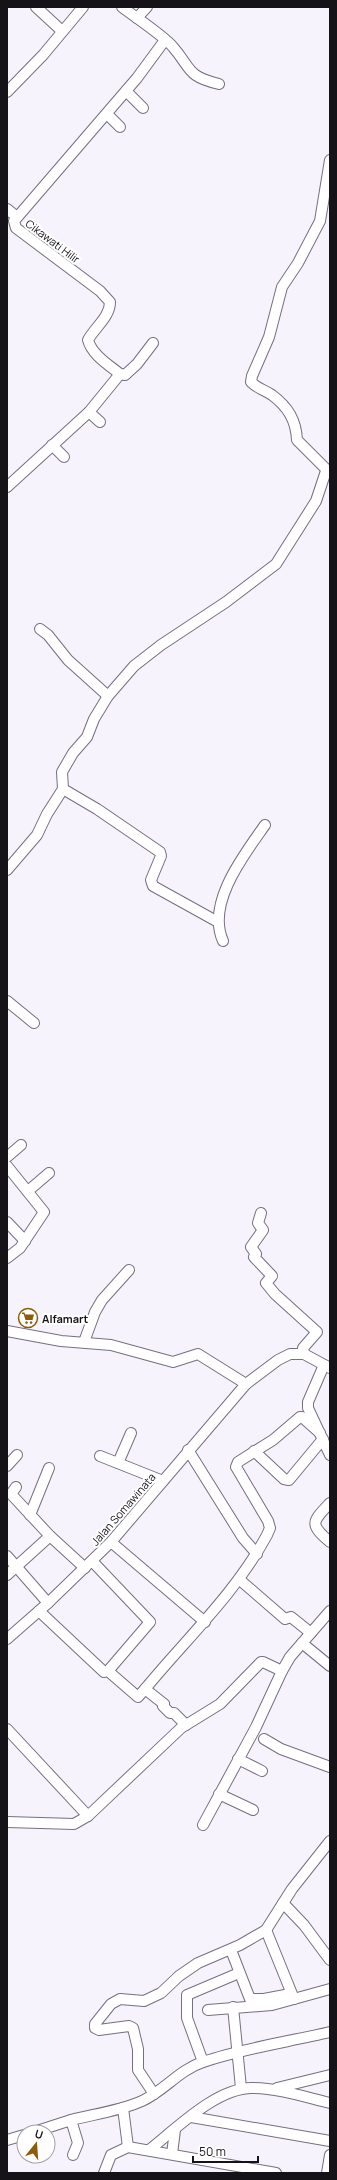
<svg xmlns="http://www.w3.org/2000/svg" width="337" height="2180" viewBox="0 0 337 2180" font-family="Manrope,sans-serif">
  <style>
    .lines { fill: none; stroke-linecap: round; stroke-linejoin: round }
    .minor-casing { stroke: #766f7f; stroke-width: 12 }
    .minor { stroke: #fff; stroke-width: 10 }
    .labels { text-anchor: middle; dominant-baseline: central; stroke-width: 4; stroke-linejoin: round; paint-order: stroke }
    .street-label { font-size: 11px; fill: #151218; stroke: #fff }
    .poi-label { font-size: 11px; font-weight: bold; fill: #151218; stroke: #fff; text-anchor: start }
  </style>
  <rect width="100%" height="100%" fill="#f7f3fd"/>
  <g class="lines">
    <g class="minor-casing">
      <g id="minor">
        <path d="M36,7L62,31"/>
        <path d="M122,7C135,17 164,36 173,47C192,69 186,76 219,84"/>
        <path d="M137,18L147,7"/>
        <path d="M126,91L143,108"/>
        <path d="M7,92L43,55L83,7"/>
        <path d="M107,114L120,127"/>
        <path d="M330,160L320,221L298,263L282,287L269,337L252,376L251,382C258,389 265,390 272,395C288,407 296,420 297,440L330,473"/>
        <path d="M7,209L17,217"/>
        <path d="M120,374C109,365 92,355 88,340C95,327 110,317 110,302L100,291L16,228L14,221L137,78L165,40"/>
        <path d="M120,374L125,375L137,364L153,343"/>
        <path d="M89,412L100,422"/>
        <path d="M52,445L64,457"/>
        <path d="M7,487L89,412L120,374"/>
        <path d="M40,629L48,635L68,660L108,696"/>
        <path d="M63,789L97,809L160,852L161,856L151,880L153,886L218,922"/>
        <path d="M7,870L37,835L47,814L63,789L62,772L73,753L87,737L94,719L108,696L134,666L161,645L226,602L276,564L316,501L326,471"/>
        <path d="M223,941C206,903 244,855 265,825"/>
        <path d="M7,1001L34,1023"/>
        <path d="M7,1157L21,1145"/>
        <path d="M7,1166L44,1212L20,1248L7,1258"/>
        <path d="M28,1191L49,1173"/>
        <path d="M261,1213L258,1223L263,1230L251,1247L256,1254L254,1257L272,1276L266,1283L275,1294L317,1332L303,1348L304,1354"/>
        <path d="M7,1222L25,1241"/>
        <path d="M7,1331L61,1341L111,1345L173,1362L198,1354L246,1384"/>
        <path d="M84,1342L95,1312L102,1300L129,1270"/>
        <path d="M324,1365L308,1402V1408L330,1455"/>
        <path d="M188,1450L243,1538L257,1554"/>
        <path d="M254,1451L284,1479L289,1480L323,1439"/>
        <path d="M100,1456L163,1481"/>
        <path d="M118,1463L131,1433"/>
        <path d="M7,1466L17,1455"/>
        <path d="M16,1487L11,1494L50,1536L85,1568"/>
        <path d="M330,1503C312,1522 309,1524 330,1542"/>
        <path d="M30,1515L49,1468"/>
        <path d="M111,1542L205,1622"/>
        <path d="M7,1556L48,1603"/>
        <path d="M7,1575L50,1536"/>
        <path d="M240,1580L285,1619L291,1617L311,1633"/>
        <path d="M39,1611L104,1672L108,1671L150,1622L92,1561"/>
        <path d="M7,1639L48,1603L111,1542L246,1384L278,1360L290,1354H304L330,1368"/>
        <path d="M302,1643L330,1666"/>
        <path d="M108,1671L138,1697L145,1689L164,1704L163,1706L170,1713H174L186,1725"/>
        <path d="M145,1689C187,1638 235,1594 267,1535L270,1528L268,1521L239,1472L236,1467L238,1462L273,1440L300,1417H302L320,1433"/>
        <path d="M7,1729L88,1816L181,1728L220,1704L261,1662H263L282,1671"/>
        <path d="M264,1739L281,1749L330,1767"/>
        <path d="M238,1759L262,1771"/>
        <path d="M219,1794L253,1810"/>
        <path d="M7,1822L74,1824L88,1816"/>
        <path d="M203,1825L256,1727L282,1671L290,1657L330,1611"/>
        <path d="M283,1903L304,1925L330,1960"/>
        <path d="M266,1930L294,1999"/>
        <path d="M231,1950L250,1999H264L285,1995"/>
        <path d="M233,2007L241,2088"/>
        <path d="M208,2010L272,2005L330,1989"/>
        <path d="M203,2062L187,2018V1995L239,1973"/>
        <path d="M277,2088L330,2075"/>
        <path d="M154,2094L138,2070V2049L133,2028L129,2026L99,2030L95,2028V2024L111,2004L120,1999L144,2001L161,1993L179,1976L198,1963L240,1945L266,1930L292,1889L330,1841"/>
        <path d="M123,2108L128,2147"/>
        <path d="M191,2117L330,2141"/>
        <path d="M71,2120L78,2143L73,2155"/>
        <path d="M34,2132C46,2128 59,2124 71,2120C95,2114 119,2111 142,2101C164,2091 179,2070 203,2062C244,2048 288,2042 330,2032"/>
        <path d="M7,2140L24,2135"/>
        <path d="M149,2150C176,2129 216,2088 252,2088C278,2088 305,2097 330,2103"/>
        <path d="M172,2154L175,2130"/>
        <path d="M104,2173L111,2155L128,2147L276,2173"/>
        <path d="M327,2173L330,2155"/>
      </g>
    </g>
    <use href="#minor" class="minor"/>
  </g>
  <defs>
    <g id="supermarket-ring" transform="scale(1)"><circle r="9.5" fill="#fff" stroke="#8d5d05" stroke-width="1.5"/><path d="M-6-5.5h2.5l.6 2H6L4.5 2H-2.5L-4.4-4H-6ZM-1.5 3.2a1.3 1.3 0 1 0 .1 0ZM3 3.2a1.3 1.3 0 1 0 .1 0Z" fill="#8d5d05"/></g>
  </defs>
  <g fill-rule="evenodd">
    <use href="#supermarket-ring" x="28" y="1318"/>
  </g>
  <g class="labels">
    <g class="street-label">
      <text transform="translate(53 241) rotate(37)">Cikawati Hilir</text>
      <text transform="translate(123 1509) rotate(-49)">Jalan Somawinata</text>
    </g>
    <g class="poi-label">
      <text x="42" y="1318">Alfamart</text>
    </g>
  </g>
  <rect width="337" height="2180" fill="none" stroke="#151218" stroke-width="16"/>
  <g transform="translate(36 2144) rotate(17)"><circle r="19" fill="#ffffff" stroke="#a1a0a3"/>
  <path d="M0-3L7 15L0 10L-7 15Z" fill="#8d5d05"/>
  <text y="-6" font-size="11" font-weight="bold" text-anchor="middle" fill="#151218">U</text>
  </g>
  <path d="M193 2156v6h65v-6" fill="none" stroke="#151218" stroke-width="2"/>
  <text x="199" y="2156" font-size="12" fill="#151218" stroke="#ffffff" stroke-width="3" paint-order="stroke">50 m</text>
</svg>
